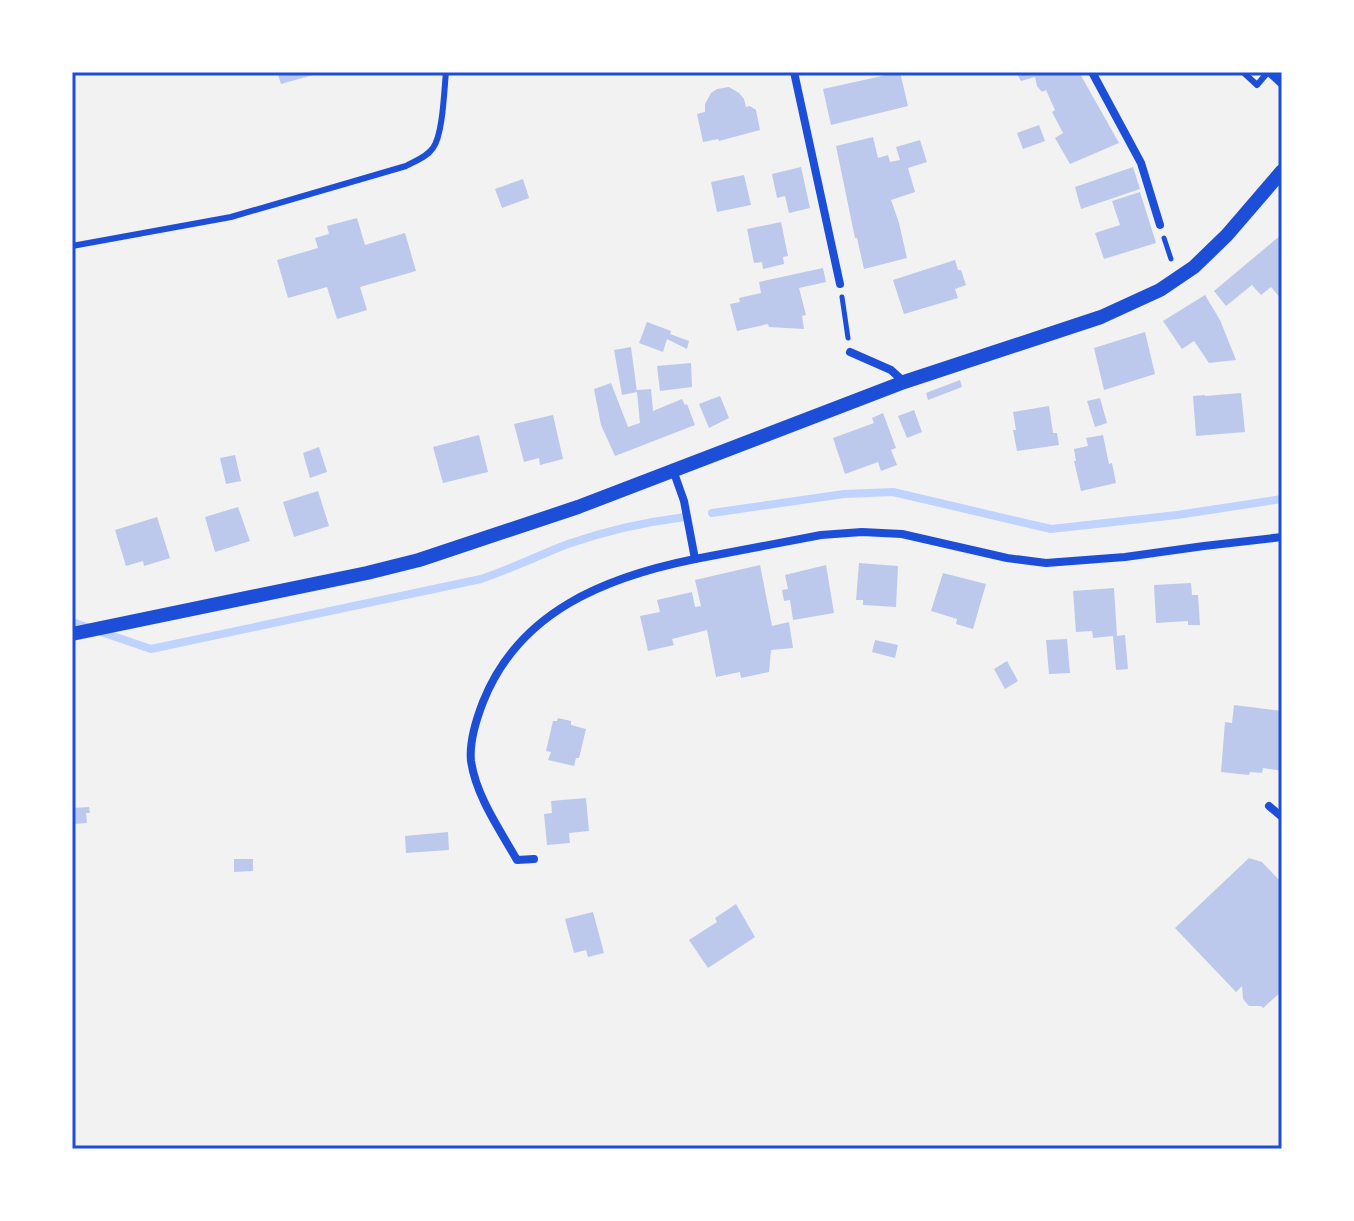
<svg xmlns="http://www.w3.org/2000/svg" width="1354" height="1221" viewBox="0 0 1354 1221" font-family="'Nunito Sans',sans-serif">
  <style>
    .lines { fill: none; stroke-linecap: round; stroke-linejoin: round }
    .stream { stroke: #bfd3fe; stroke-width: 8 }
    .building { fill: #bdc9ec }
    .path { stroke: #1d4ed8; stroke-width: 5 }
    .service { stroke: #1d4ed8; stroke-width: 6 }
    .minor { stroke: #1d4ed8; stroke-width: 8 }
    .tertiary { stroke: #1d4ed8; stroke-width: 14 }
    .neatline { fill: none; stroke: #1d4ed8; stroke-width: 3 }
  </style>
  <rect width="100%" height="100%" fill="#f2f2f2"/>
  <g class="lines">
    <g class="stream">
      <path d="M712,513L844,494L893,492L1051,529L1177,515L1282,499"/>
      <path d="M72,622L151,649L481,579C511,569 539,555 568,544C605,531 646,522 685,517"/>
    </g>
  </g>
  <g class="building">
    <path d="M277,72H319L320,73L281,84Z"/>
    <path d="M900,72L908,106L831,125L823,89Z"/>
    <path d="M1016,72H1079L1119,143L1070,164L1055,138L1063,133L1052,112L1055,110L1046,90L1042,92L1037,86L1035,77L1021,81Z"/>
    <path d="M729,87L739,93L744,99L746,107L750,106L756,110L760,130L719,141L718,139L703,142L697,114L705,112V104L711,93L717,89Z"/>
    <path d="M1039,125L1045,141L1023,149L1017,133Z"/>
    <path d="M873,137L878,158L888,155L890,162L900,160L896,147L920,140L927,162L908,168L915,192L891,200L899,223L907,258L864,269L857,238H855L836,146Z"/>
    <path d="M801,167L810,208L789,213L785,196L777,198L772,174Z"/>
    <path d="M1133,167L1140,189L1081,209L1075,187Z"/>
    <path d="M744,175L751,205L717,212L711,182Z"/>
    <path d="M523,179L529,198L502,208L495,189Z"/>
    <path d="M1140,192L1156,243L1104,259L1095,233L1120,225L1112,201Z"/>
    <path d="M357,218L365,245L405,233L416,271L360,287L367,310L337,319L327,287L288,298L277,260L318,248L315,238L329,234L327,226Z"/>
    <path d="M781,222L788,256L783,257L784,264L763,269L762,262L754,263L747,229Z"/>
    <path d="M1282,234V300L1271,287L1261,295L1252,285L1226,306L1214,291Z"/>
    <path d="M955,260L958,270H961L966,285L955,289L958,298L904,314L893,280Z"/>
    <path d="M823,268L826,282L799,288L806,315L802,316L804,329L769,327L768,324L737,331L730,304L740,302L739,298L761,293L759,282Z"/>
    <path d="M1205,295L1220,320L1236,360L1209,363L1194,341L1182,349L1163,321Z"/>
    <path d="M647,322L671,331L670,334L689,341L687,349L667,339L663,352L639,343Z"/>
    <path d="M1145,332L1155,374L1104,390L1094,348Z"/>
    <path d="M631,347L637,392V390L651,389L653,411L682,399L685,405L687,404L695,425L615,456L601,425L594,389L611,383L628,427L640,423L637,392L622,395L614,350Z"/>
    <path d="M691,363L692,387L660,391L657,366Z"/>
    <path d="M960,380L962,387L928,400L926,393Z"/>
    <path d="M1241,393L1245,432L1196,436L1193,396L1205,395V396Z"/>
    <path d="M720,396L729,418L709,428L699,404Z"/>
    <path d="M1100,398L1107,423L1095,427L1087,401Z"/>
    <path d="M1049,406L1053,433H1057L1059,445L1017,451L1013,430H1016L1013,412Z"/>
    <path d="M914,410L922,432L907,438L898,416Z"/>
    <path d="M883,413L896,448L891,450L897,465L881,471L878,462L845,474L833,438L874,423L872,418Z"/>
    <path d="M553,415L563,459L540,465L539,458L524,462L514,424Z"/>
    <path d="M479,435L488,472L443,483L433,447Z"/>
    <path d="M1103,435L1109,464L1112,463L1116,483L1081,491L1074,461H1076L1074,449L1088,446L1086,438Z"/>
    <path d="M319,447L327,472L310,478L303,453Z"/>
    <path d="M235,455L241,481L226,484L220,458Z"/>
    <path d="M318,491L329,526L294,537L283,502Z"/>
    <path d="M238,507L250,541L215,552L205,517Z"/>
    <path d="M157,517L170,558L144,566L143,561L126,566L115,530Z"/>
    <path d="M859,563L898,566L896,607L863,605V600H856Z"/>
    <path d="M760,565L772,626L789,622L793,648L771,650L769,672L741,678L740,672L716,677L707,630L672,639L674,645L648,651L640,616L660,612L657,600L692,592L695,607L701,606L695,580Z"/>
    <path d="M826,565L834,613L793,620L790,600L784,601L782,590L788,589L785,575Z"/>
    <path d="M943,573L986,584L973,629L956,624L957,619L931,611Z"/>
    <path d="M1191,583L1192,595H1198L1200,625H1188V621L1156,623L1154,585Z"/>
    <path d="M1114,588L1117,636L1125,635L1128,669L1116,670L1113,636L1093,638L1092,631L1076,632L1073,591Z"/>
    <path d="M1067,639L1070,673L1049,674L1046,640Z"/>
    <path d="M875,640L898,645L895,658L872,652Z"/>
    <path d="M1007,661L1018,681L1005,689L994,669Z"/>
    <path d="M1234,705L1282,711V771L1263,768L1262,773L1250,772L1249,775L1221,772L1225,722L1232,723Z"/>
    <path d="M558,718L571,721V725L586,729L579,758H576L574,766L548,760L551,752L546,751L553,721H557Z"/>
    <path d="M586,798L589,831L569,833L570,843L547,845L544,814L552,813L551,801Z"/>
    <path d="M89,807L90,813H86L87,823L75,824L73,808Z"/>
    <path d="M448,832L449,850L406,853L405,836Z"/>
    <path d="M1249,858L1262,862L1282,883V991L1263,1008L1261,1006H1249L1243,999L1242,986L1236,992L1175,928Z"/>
    <path d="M234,859H253V871L234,872Z"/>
    <path d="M736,904L755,937L708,968L689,940L717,922L715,918Z"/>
    <path d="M593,912L604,953L588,957L586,950L574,953L565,919Z"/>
  </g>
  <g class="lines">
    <g class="path">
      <path d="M1164,238L1171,259"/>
      <path d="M842,297L848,338"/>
    </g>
    <g class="service">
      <path d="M1243,72L1257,85L1268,72"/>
      <path d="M72,246L231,217L406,166C415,161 427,157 433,148C443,134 444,91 446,72"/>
    </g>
    <g class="minor">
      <path d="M794,72L840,284"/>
      <path d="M1092,72L1141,163L1160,225"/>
      <path d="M1269,72L1282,84"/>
      <path d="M850,352L891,370L904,382"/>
      <path d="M673,470L684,501L695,559L821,535L862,532L902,534L1007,558L1046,563L1125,557L1204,546L1282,537"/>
      <path d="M1269,806L1282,817"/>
      <path d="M534,859L517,860C500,830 476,796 471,761C469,741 476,720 483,702C519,611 606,577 695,559"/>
    </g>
    <path class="tertiary" d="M72,634L367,573L419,560L578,507L904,382L1101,317L1160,290L1194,267L1227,235L1282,171"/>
  </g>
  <rect width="1354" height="1221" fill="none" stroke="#ffffff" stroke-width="148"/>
  <rect x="74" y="74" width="1206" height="1073" class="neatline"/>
</svg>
